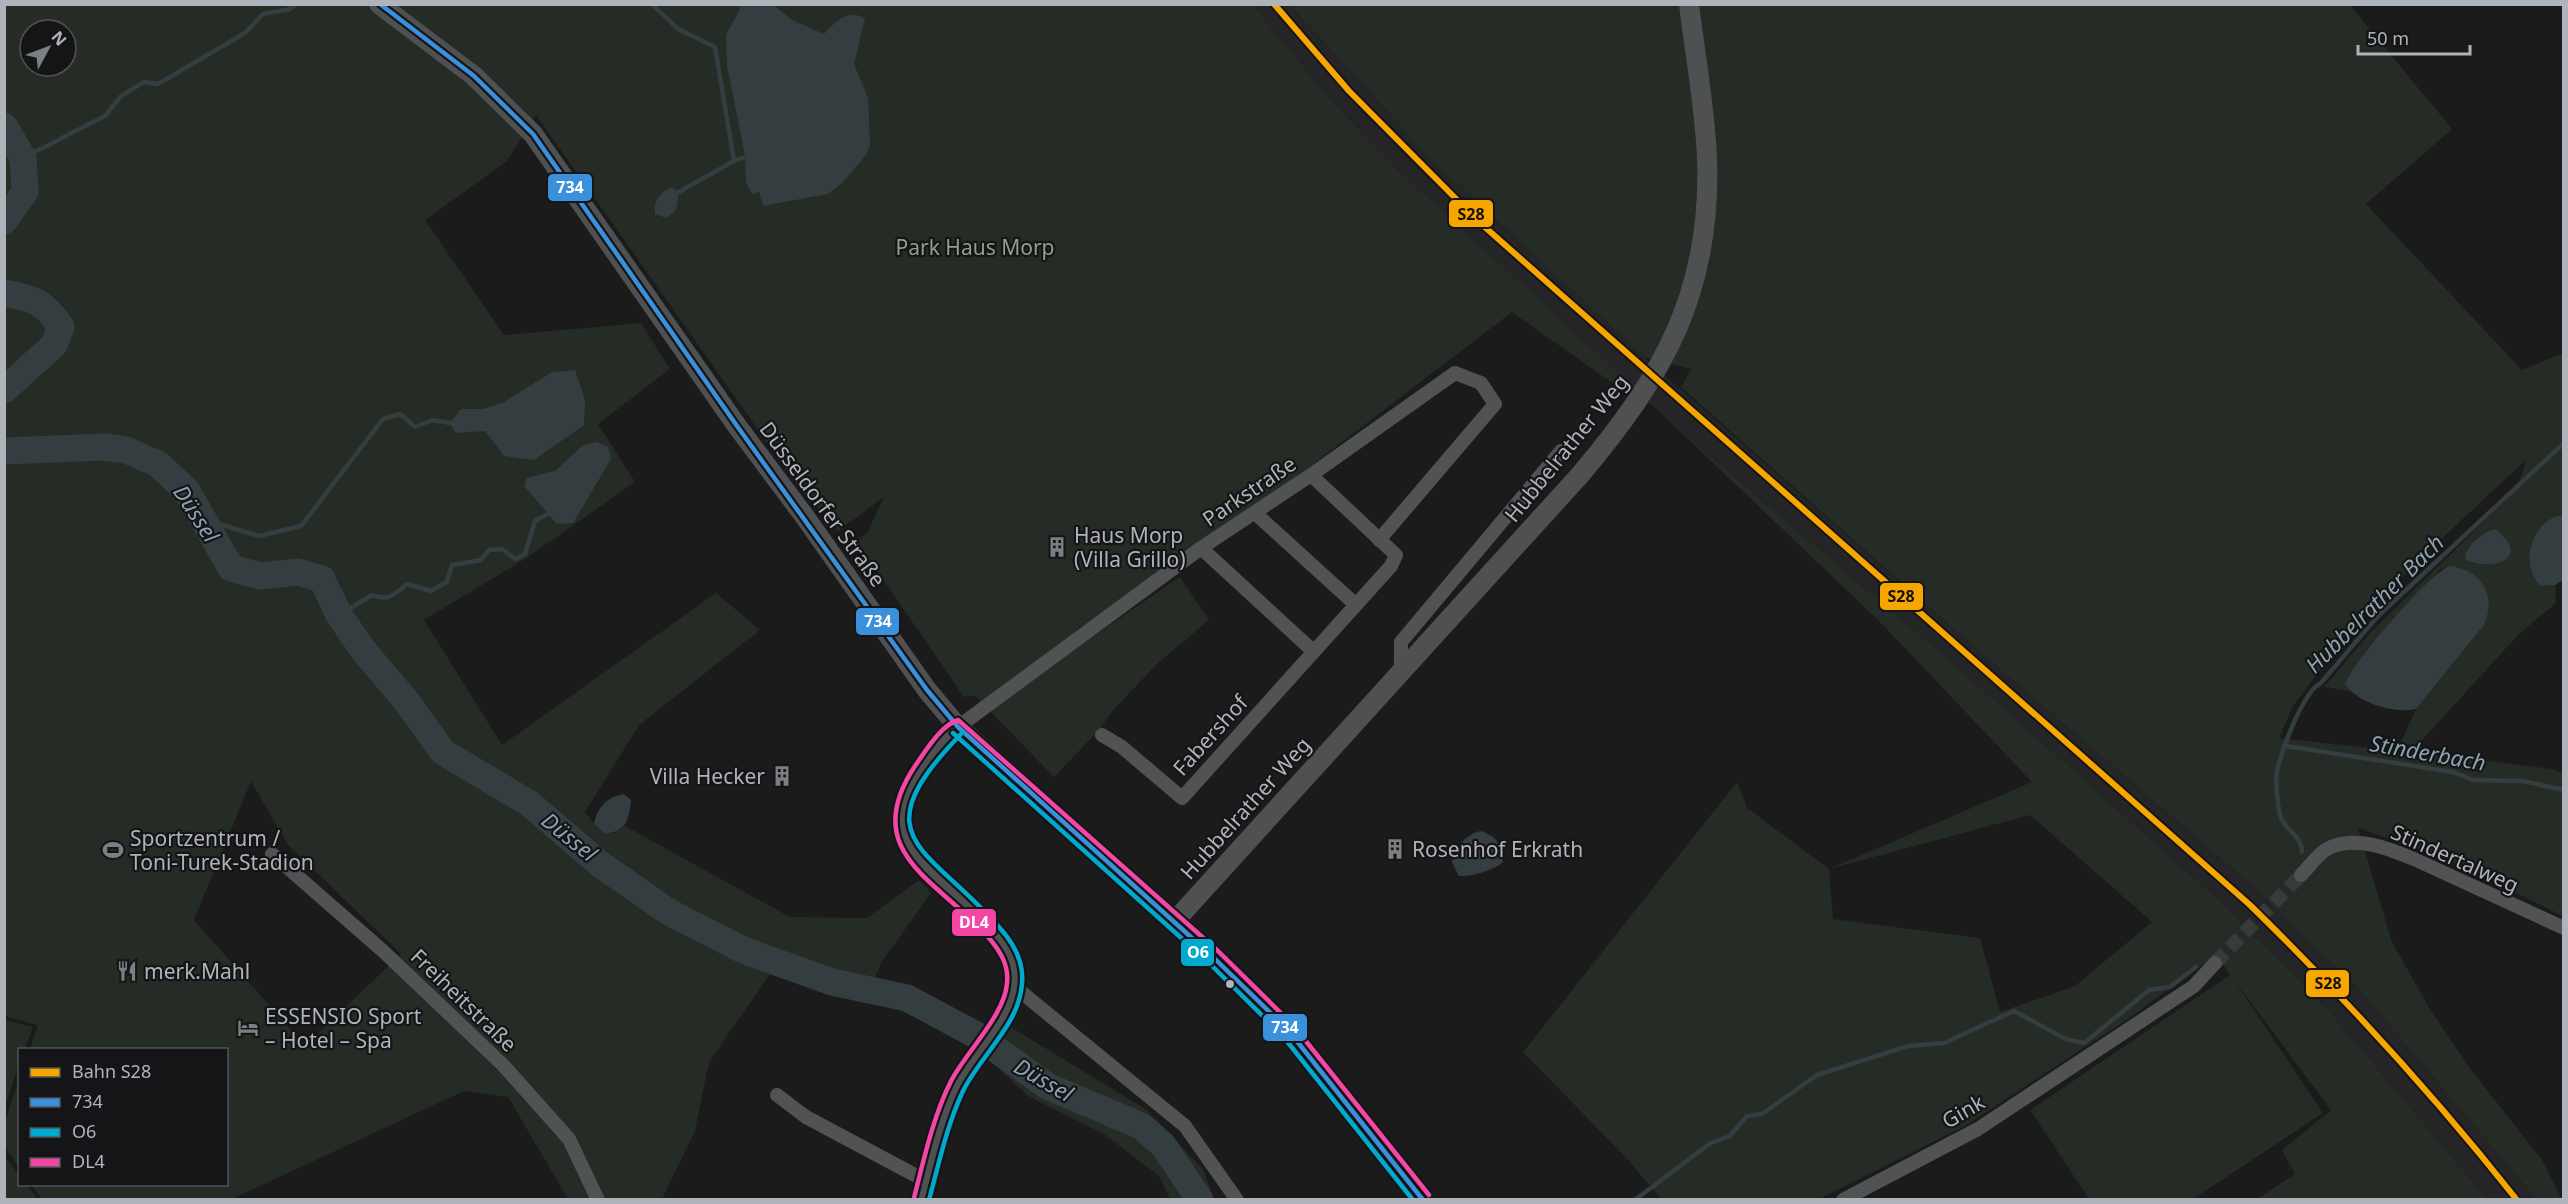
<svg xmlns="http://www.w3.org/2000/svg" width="2568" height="1204" viewBox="0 0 2568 1204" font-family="'Noto Sans',sans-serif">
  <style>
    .built { fill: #252527 }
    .green { fill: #252b25; fill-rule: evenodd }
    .water { fill: #343e41 }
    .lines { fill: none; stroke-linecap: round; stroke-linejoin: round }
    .stream { stroke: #343e41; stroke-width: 4.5 }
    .river { stroke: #343e41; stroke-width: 27 }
    .street-tunnel { stroke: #383a3b; stroke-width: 14; stroke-dasharray: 14 7; stroke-linecap: butt }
    .street { stroke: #505254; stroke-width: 14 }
    .secondary { stroke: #4e5051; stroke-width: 20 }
    .bus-1-casing { stroke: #151517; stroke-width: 9 }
    .bus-2-casing { stroke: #151517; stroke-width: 9 }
    .bus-3-casing { stroke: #151517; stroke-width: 9 }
    .bus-1 { stroke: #3a90db; stroke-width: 4.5 }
    .bus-2 { stroke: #00a9ce; stroke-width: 4.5 }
    .bus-3 { stroke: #f346a5; stroke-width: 4.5 }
    .rail-1-casing { stroke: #151517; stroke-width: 10 }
    .rail-1 { stroke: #f7a600; stroke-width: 6 }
    .bus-dot { fill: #aeb4ba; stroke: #151517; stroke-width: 2 }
    .labels { text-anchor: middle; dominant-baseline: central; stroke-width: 4.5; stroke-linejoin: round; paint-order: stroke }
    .park-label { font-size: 21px; fill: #8ba288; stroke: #151517 }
    .street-label { font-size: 21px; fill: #aeb4ba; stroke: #151517 }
    .poi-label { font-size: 21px; fill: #aeb4ba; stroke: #151517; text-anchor: start }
    .water-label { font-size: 22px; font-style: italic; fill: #8aa5b0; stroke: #151517 }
    .line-badge { stroke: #151517; stroke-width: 2 }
    .badge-label { font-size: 16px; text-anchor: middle; font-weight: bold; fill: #fff }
    .pale-badge-label { font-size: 16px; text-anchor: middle; font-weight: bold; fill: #111 }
  </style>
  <rect width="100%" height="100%" fill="#1b1b1b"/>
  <path class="built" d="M1253,5H1290L1428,156L1644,357L1958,633L2241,876L2359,989L2536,1199H2487L2332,1014L2219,900L1956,666L1668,420L1401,173L1328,97Z"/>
  <g class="green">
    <path d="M4,5H1253L1328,97L1401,173L1626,380L1618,387L1512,312L1303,472L1131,595L1076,630L1085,642L1180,577L1209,620L1157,664L1114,709L1099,730L1054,777L975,696L964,697L880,575L852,544L867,533L884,497L838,531L799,488L536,115L507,161L425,220L504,335L641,323L670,369L598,424L635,482L528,557L424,620L502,745L716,593L760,630L639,725L585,812L594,823L614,833L625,826L790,917L867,918L919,880L931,893L881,963L873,983L918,1000L959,1020L951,1032L916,1014L772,971L709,1062L695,1131L662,1199H568L508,1097L464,1091L232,1199H42L32,1185L226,1184V1050L30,1049L38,1025L5,1016ZM30,30H66V66H30ZM251,781L288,845L401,954L305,1046L194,920Z"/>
    <path d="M1290,5H2350L2452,129L2366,204L2522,370L2563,353V515H2560L2541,586L2555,585L2556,603L2519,634L2412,751L2551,769L2563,773V916L2449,860L2358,828L2392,942L2431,1011L2472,1071L2542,1160L2562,1199H2536L2359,989L2241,876L1958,633L1681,387L1691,369L1644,357L1428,156ZM2526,460L2517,489L2370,633L2324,687L2350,691L2345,684L2382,633L2442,568L2484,625L2416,709L2397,751L2279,738L2293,706L2348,633L2383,601L2411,567Z"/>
    <path d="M1668,420L1956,666L2219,900L2332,1014L2487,1199H2257L2295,1174L2282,1150L2331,1110L2234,980L2323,1113L2193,1199H2089L2030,1110L2230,975L2216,955L2125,1021L1963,1127L1819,1199H1661L1630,1162L1523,1052L1737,782L1747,808L1829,869L2032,782L1882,624ZM2030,815L2152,922L2075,986L2000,1012L1980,938L1833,919L1829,869Z"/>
    <path d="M5,1020L33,1027L25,1049L20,1050L19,1064L5,1107Z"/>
    <path d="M1009,1026L1147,1110L1203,1169L1214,1199H1170L1159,1176L1104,1134L1028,1096L988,1059Z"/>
    <path d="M19,1079V1167L4,1146L5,1122Z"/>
    <path d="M4,1155L19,1175L20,1184L27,1185L38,1199H5Z"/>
  </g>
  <g class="water">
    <path d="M738,5H773L792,20L824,34C837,21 846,9 865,18L854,64L868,98L870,145L866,155L843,182L828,194L763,206L759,192L752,194L746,183L745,156L727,66L726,35L740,9Z"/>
    <path d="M671,187L679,192L676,210L666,218L655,214C654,199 659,194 671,187Z"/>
    <path d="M575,370L585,400L584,425L534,460L504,456L485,431L456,433L450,423L461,409H484L504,402L552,372Z"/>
    <path d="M596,442L608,447L611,459L573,523L557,524L524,486L527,478L555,471L582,446Z"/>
    <path d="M2563,515V580L2555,585L2541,586C2518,566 2532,518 2563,515Z"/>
    <path d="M2495,529C2534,558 2491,573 2465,559C2465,546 2483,532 2495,529Z"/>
    <path d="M2450,566C2482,570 2497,596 2484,625L2416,709C2395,714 2357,703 2345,684C2352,663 2430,572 2450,566Z"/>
    <path d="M624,794L631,800C629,820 626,833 604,833L594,823C598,806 607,797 624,794Z"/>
    <path d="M1480,831C1496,835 1502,845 1503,862C1495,870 1471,877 1459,876L1452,862C1456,846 1464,836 1480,831Z"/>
  </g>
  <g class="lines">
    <g class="stream">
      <path d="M652,4L678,29L715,47L734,161L679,192"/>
      <path d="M23,158L105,116L121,96L144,82L158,84L245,33L263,14L290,9L297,4"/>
      <path d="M734,161L745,157"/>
      <path d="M206,527L219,524L259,536L301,526L383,419L400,414L415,427L432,420L450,423"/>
      <path d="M339,615L372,595C389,602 394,594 407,584L431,591L447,582L452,565L481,560L489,550L502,549L515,559L525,554L535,521L548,514"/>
      <path d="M2286,746L2453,772L2473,780L2522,781L2564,790"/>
      <path d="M2302,852C2302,836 2287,831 2281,818C2278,811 2275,779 2277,772C2281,752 2303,691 2321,683L2377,617L2564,443"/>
      <path d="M1635,1200L1709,1144L1730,1136L1747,1116L1762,1114L1817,1075L1908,1046L1944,1043L2014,1011L2066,1039L2084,1043L2149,990L2170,987L2196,967"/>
    </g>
    <g class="river">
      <path d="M4,126L23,158L25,192L4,221"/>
      <path d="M4,293C34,299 44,301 61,327L54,345L4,390"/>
      <path d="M4,451L104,447L126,450L158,464L187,491L231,568L261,576L298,572L322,579L339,615L364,651L407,702L443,752L530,804L601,865L639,891L667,911L743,950L832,982L907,998L978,1036L1047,1086L1141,1126L1163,1145L1200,1200"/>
    </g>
    <path class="street-tunnel" d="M2215,963L2301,875"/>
    <g class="street">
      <path d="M1255,513L1356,605"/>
      <path d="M1201,548L1313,651"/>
      <path d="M1401,671V642L1561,451"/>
      <path d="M958,727L1201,548L1311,475L1455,373L1481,383L1495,404L1379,540"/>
      <path d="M1102,735L1122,747L1182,798L1391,566L1396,555L1311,475"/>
      <path d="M272,854L383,951L503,1065L569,1139L598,1200"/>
      <path d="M2301,875C2309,867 2318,854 2327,849C2354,834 2390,849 2414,859L2564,928"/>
      <path d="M1015,987L1185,1126L1237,1200"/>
      <path d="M777,1095L806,1117L926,1181"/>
      <path d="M1843,1200L1978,1129L2194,986L2215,963"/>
    </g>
    <g class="secondary">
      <path d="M379,4L474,76L533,134L737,426L805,517L927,690L958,727L1213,957L1288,1030L1423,1200"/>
      <path d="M1173,923L1580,475C1663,377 1712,292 1707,158C1705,107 1695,55 1689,4"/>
      <path d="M921,1200C930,1167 943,1116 957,1086C969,1061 1014,1009 1015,984C1016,959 1006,946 990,928C974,910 954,895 936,878C896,840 889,814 923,768C934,753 945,740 958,727"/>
    </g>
    <g class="bus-1-casing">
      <path id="bus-1" d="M380,4L474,76L533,134L737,426L927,690L958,727L1213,957L1288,1030L1423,1200"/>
    </g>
    <g class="bus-2-casing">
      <g id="bus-2">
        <path d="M953,733L1208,962L1282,1035L1413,1200"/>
        <path d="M929,1200C939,1163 947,1125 963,1091C980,1056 1020,1024 1022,983C1024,961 1013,942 998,926C927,845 858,839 963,732"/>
      </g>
    </g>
    <g class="bus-3-casing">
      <path id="bus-3" d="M914,1198C924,1159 933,1117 951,1081C966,1052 1005,1015 1007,983C1009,965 1000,951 989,938C940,881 857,853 915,766C925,752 941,725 958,720L1218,951L1293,1025L1429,1195"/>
    </g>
    <use href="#bus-1" class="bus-1"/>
    <use href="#bus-2" class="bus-2"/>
    <use href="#bus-3" class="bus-3"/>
    <g class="rail-1-casing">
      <path id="rail-1" d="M1274,4L1349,91L1478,221L2250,905C2345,998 2434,1095 2517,1200"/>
    </g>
    <use href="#rail-1" class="rail-1"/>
  </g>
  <defs>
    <g id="building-bare" transform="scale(1.62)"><path d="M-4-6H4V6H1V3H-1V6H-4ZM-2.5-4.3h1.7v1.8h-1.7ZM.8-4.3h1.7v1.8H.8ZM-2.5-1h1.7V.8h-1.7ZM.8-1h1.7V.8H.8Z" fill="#7b7e82" stroke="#151517" stroke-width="2.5" paint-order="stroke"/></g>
    <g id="stadium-bare" transform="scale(1.62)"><path d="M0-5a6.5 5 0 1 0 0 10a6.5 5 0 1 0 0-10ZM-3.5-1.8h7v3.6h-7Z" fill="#7b7e82" stroke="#151517" stroke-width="2.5" paint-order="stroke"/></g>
    <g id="restaurant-bare" transform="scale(1.62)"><path d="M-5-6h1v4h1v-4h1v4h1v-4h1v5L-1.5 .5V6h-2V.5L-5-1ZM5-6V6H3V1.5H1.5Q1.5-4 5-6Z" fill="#7b7e82" stroke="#151517" stroke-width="2.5" paint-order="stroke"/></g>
    <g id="hotel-bare" transform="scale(1.62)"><path d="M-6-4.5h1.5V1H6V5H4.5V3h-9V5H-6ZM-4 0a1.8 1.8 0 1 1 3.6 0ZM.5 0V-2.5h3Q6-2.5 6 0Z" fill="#7b7e82" stroke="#151517" stroke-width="2.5" paint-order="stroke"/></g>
  </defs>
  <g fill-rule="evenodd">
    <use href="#building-bare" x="1057" y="547"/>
    <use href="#building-bare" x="782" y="776"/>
    <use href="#building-bare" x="1395" y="849"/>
    <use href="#stadium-bare" x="113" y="850"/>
    <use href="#restaurant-bare" x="127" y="971"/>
    <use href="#hotel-bare" x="248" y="1028"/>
  </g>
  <circle class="bus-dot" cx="1230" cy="984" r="5"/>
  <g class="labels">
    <g class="park-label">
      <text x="975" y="247">Park Haus Morp</text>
    </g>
    <g class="street-label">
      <text transform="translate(1566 448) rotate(-51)">Hubbelrather Weg</text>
      <text transform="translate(1249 491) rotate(-34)">Parkstraße</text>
      <text transform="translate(823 504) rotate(54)">Düsseldorfer Straße</text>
      <text transform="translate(1210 735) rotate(-48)">Fabershof</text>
      <text transform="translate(1245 808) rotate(-48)">Hubbelrather Weg</text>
      <text transform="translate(2455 858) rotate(24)">Stindertalweg</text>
      <text transform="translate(464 1000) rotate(44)">Freiheitstraße</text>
      <text transform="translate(1963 1111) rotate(-30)">Gink</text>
    </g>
    <g class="poi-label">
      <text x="1074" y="535">Haus Morp<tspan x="1074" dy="24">(Villa Grillo)</tspan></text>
      <text x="765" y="776" text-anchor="end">Villa Hecker</text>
      <text x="130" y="838">Sportzentrum /<tspan x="130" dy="24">Toni-Turek-Stadion</tspan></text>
      <text x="1412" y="849">Rosenhof Erkrath</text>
      <text x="144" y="971">merk.Mahl</text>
      <text x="265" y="1016">ESSENSIO Sport<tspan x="265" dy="24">– Hotel – Spa</tspan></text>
    </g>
    <g class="water-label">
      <text transform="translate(197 513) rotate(57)">Düssel</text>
      <text transform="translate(2374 603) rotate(-45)">Hubbelrather Bach</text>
      <text transform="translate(2428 752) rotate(10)">Stinderbach</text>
      <text transform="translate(570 836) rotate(39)">Düssel</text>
      <text transform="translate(1044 1079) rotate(30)">Düssel</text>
    </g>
  </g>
  <g class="line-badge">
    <rect x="547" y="173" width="46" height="29" rx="6" fill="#3a90db"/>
    <rect x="1448" y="199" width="46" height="29" rx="6" fill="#f7a600"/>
    <rect x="1879" y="582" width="45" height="29" rx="6" fill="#f7a600"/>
    <rect x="855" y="607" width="45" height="29" rx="6" fill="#3a90db"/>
    <rect x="951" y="908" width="46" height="29" rx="6" fill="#f346a5"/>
    <rect x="1180" y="938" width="35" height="29" rx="6" fill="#00a9ce"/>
    <rect x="2305" y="969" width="45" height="29" rx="6" fill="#f7a600"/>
    <rect x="1262" y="1013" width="46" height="29" rx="6" fill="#3a90db"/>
  </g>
  <g class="badge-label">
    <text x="570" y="193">734</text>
    <text x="878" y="627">734</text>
    <text x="974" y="928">DL4</text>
    <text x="1198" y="958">O6</text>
    <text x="1285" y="1033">734</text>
  </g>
  <g class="pale-badge-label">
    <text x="1471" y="220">S28</text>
    <text x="1901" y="602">S28</text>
    <text x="2328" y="989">S28</text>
  </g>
  <rect width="2568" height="1204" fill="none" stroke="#aeb4ba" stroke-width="12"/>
  <rect x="18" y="1048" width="210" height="138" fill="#151517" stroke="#525558" stroke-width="1.5"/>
  <rect x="30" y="1068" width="30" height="9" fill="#f7a600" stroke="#525558" stroke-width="1.5"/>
  <text x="72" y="1078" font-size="18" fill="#aeb4ba">Bahn S28</text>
  <rect x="30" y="1098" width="30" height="9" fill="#3a90db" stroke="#525558" stroke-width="1.5"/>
  <text x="72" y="1108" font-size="18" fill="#aeb4ba">734</text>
  <rect x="30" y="1128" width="30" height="9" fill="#00a9ce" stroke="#525558" stroke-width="1.5"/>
  <text x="72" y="1138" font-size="18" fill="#aeb4ba">O6</text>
  <rect x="30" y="1158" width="30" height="9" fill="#f346a5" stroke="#525558" stroke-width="1.5"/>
  <text x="72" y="1168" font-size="18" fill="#aeb4ba">DL4</text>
  <g transform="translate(48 48) rotate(49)"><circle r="28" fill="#151517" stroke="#525558" stroke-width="1.5"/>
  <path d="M0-4.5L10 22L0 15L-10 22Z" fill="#7b7e82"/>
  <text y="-9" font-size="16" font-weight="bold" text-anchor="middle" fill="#aeb4ba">N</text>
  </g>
  <path d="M2358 45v9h112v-9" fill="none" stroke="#aeb4ba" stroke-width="3"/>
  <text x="2367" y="45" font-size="18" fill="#aeb4ba" stroke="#151517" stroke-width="4.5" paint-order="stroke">50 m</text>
</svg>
